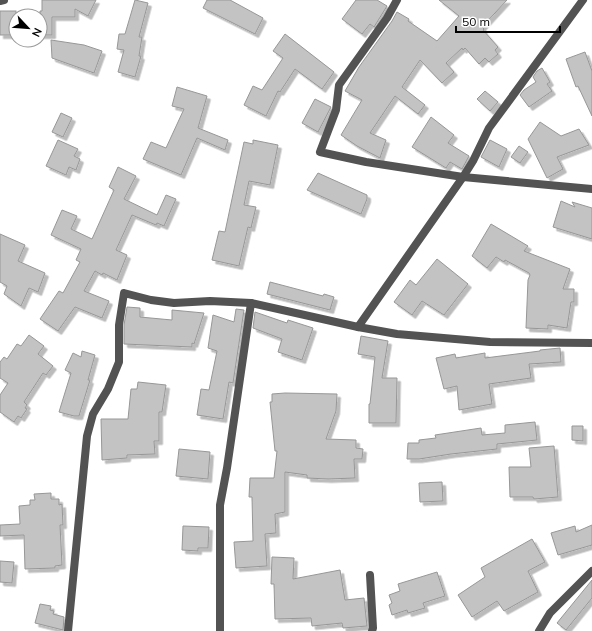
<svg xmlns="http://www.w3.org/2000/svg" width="592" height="631" viewBox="0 0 592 631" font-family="Mulish,sans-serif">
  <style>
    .building { fill: #c3c3c3; stroke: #979797; filter: url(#shadow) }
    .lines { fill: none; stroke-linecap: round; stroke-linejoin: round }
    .minor { stroke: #535353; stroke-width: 8 }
  </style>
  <defs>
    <filter id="shadow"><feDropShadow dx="3.5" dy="3.5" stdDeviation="0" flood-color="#0004"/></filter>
  </defs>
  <rect width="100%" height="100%" fill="#fff"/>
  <g class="building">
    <path d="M42,0H96L88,16L75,9V17H52V35H40V11H42Z"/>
    <path d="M135,0L148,3L139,37H142L139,56H141L135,77L118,72L124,50L117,49L119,34H125Z"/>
    <path d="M207,0H230L263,18L255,34L203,8Z"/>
    <path d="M356,0H377L387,6L374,27L370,24L362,34L342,19Z"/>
    <path d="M439,0H507L482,27L484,29L483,30L498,47L495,50L498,54L489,62L485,58L479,64L465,48L463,50L462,48L446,63L454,72L442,83L420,60L402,87L425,105L418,114L395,96L370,133L386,140L380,158L357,146L341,135L362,100L345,91L359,67L392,21L397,12L409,19L408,21L437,41L459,16Z"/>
    <rect x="0" y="11" width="16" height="24"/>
    <path d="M285,34L334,72L322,89L295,69L280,92L278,91L266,116L244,105L253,86L262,90L283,58L273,51Z"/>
    <path d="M51,40L84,45L102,51L94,73L52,58Z"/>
    <path d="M585,52L592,71V116L578,86L576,87L566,59Z"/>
    <path d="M542,68L550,82L547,84L552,91L529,107L520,95L524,90L536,82L533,77L537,71Z"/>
    <path d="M177,87L207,96L198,128L228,140L225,150L197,138L181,175L143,159L151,142L166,148L184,109L172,106Z"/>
    <path d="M485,91L498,102L490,111L477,99Z"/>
    <path d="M315,99L331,107L318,132L302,123Z"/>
    <path d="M61,113L72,118L63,137L52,132Z"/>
    <path d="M431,117L454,135L448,143L469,156L462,169L450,162L446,168L412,147Z"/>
    <path d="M540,122L561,136L579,129L589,145L557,157L563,169L547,178L528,139Z"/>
    <path d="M58,140L78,149L74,156L80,159L76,170L69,167L66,175L46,166Z"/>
    <path d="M253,140L278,145L270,185L249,181L244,205L256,207L251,228L248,227L239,266L212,260L219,231L225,232L244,142L253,144Z"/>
    <path d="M490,140L507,149L499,167L481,157Z"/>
    <path d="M519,146L528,152L520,163L511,157Z"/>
    <path d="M118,167L136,176L124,199L157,215L166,195L176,199L164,226L157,223L156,225L132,215L116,250L127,255L117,280L103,273L102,275L95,271L84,291L109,301L102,318L75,307L58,331L40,319L59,291L63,293L80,262L76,260L81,249L51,235L62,210L77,216L71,229L92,239L114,190L109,187Z"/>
    <path d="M318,173L367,195V199L361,214L307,190Z"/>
    <path d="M561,201L575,207L572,202L592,208V239L553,227Z"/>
    <path d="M491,224L528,246L524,251L570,269L563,289H574V302H571L567,328L548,325V329L526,328L528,280L530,275L529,273L505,260L504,262L496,257L487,268L472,256Z"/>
    <path d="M0,234L25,245L18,261L45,273L38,292L29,288L21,306L4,294L7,286L0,282Z"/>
    <path d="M437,259L468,284L444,315L422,301L412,315L394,302L410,280L416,285Z"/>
    <path d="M270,282L323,296L324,294L334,297L330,310L267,294Z"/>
    <path d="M127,307L140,308V317L172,320V310L204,313L194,344L192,343V347L124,344V325Z"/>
    <path d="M236,309L244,310L233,383L229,382L223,419L197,415L201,389L209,390L217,351L208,348L213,315L234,322Z"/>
    <path d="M255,312L287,323L288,320L313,328L302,360L278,352L282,339L253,328Z"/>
    <path d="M29,335L44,346L38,354L53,366L46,375L43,373L24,402L27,405L25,408L27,409L21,418L18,416L14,422L0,412V395L8,383L0,378V362L4,357L7,359L17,344L21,346Z"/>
    <path d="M361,336L388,341L382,378H397L396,423H369V404H370L375,357L358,354Z"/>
    <path d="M560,348L561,362L529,364L531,378L489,384L492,404L459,410L457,386L444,389L436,358L455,354L456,358L485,353V358L540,351V350Z"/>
    <path d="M82,351L95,355L88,380H90L79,416H74L59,412L71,373L65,370L73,353L81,357Z"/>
    <path d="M138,382L166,385L162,412H159V441H154L155,454L127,455V458L102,460L101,419H128L131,389H137Z"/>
    <path d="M285,393L337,394L336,411L326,439L356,440V448L363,449L362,459H354L355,478L328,479L307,478V475L285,472V512L275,514L276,533L265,534L267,566L236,568L234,542L253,541L252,497H249L250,478H274L277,451H275L270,402H272V394Z"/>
    <path d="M535,422L537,440L497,444V449L451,454L419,459H407L408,443H419V440L436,438L435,435L481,428L482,435L505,433V425Z"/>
    <path d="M572,426H583V441L572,440Z"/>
    <path d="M554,446L558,497L534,499L533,497H510L509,467H531L529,448Z"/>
    <path d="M179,449L210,452L208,479L176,476Z"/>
    <path d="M442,482L443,501L420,502L419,483Z"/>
    <path d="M51,493V499H59V505L62,504L63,525H60L62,565L55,566V568L25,569L24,535L0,536V525L20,524L19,506L30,505V500H35L34,494Z"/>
    <path d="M592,525V545L558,555L551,533L575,526L576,532Z"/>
    <path d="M183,526L209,527L208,548H198V551L182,550Z"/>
    <path d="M532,539L545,562L528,571L538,592L504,611L497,601L472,617L458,595L485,577L481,568Z"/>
    <path d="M272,557L294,558L293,579L340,570L345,600L364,598L367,626L343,628L342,623L312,626L311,618L275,619L274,584H271Z"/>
    <path d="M0,561L14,562L12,583L0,582Z"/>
    <path d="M437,572L445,596L423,603L425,608L408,613L407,610L392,615L389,605L392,603L389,595L400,591L398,584Z"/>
    <path d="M592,580V598L566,630L557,623Z"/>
    <path d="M40,604L51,606L50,610L54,611L53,614L64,617L63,630L35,623Z"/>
  </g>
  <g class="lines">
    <g class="minor">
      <path d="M397,0L387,18L339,85L336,110L320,152L366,162L463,177L592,189"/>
      <path d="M0,1L4,0"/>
      <path d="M358,327L463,177L473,161L489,128L583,0"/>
      <path d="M370,575L373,628L372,631"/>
      <path d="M68,631L87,436L93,414L108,389L119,362V325L124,293L151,300L174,303L210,301L251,303L358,327L397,334L490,342L592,343"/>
      <path d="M220,631V505L227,468L251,303"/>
      <path d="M539,631L550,613L592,571"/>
    </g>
  </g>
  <g transform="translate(28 28) rotate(116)"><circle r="19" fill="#ffffff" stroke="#999999"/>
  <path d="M0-3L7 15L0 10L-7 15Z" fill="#000000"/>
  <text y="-6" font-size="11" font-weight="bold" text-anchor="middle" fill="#000000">N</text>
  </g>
  <path d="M456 26v6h104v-6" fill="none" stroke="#000000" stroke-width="2"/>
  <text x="462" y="26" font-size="12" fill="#000000" stroke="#ffffff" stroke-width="3" paint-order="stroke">50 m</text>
</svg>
